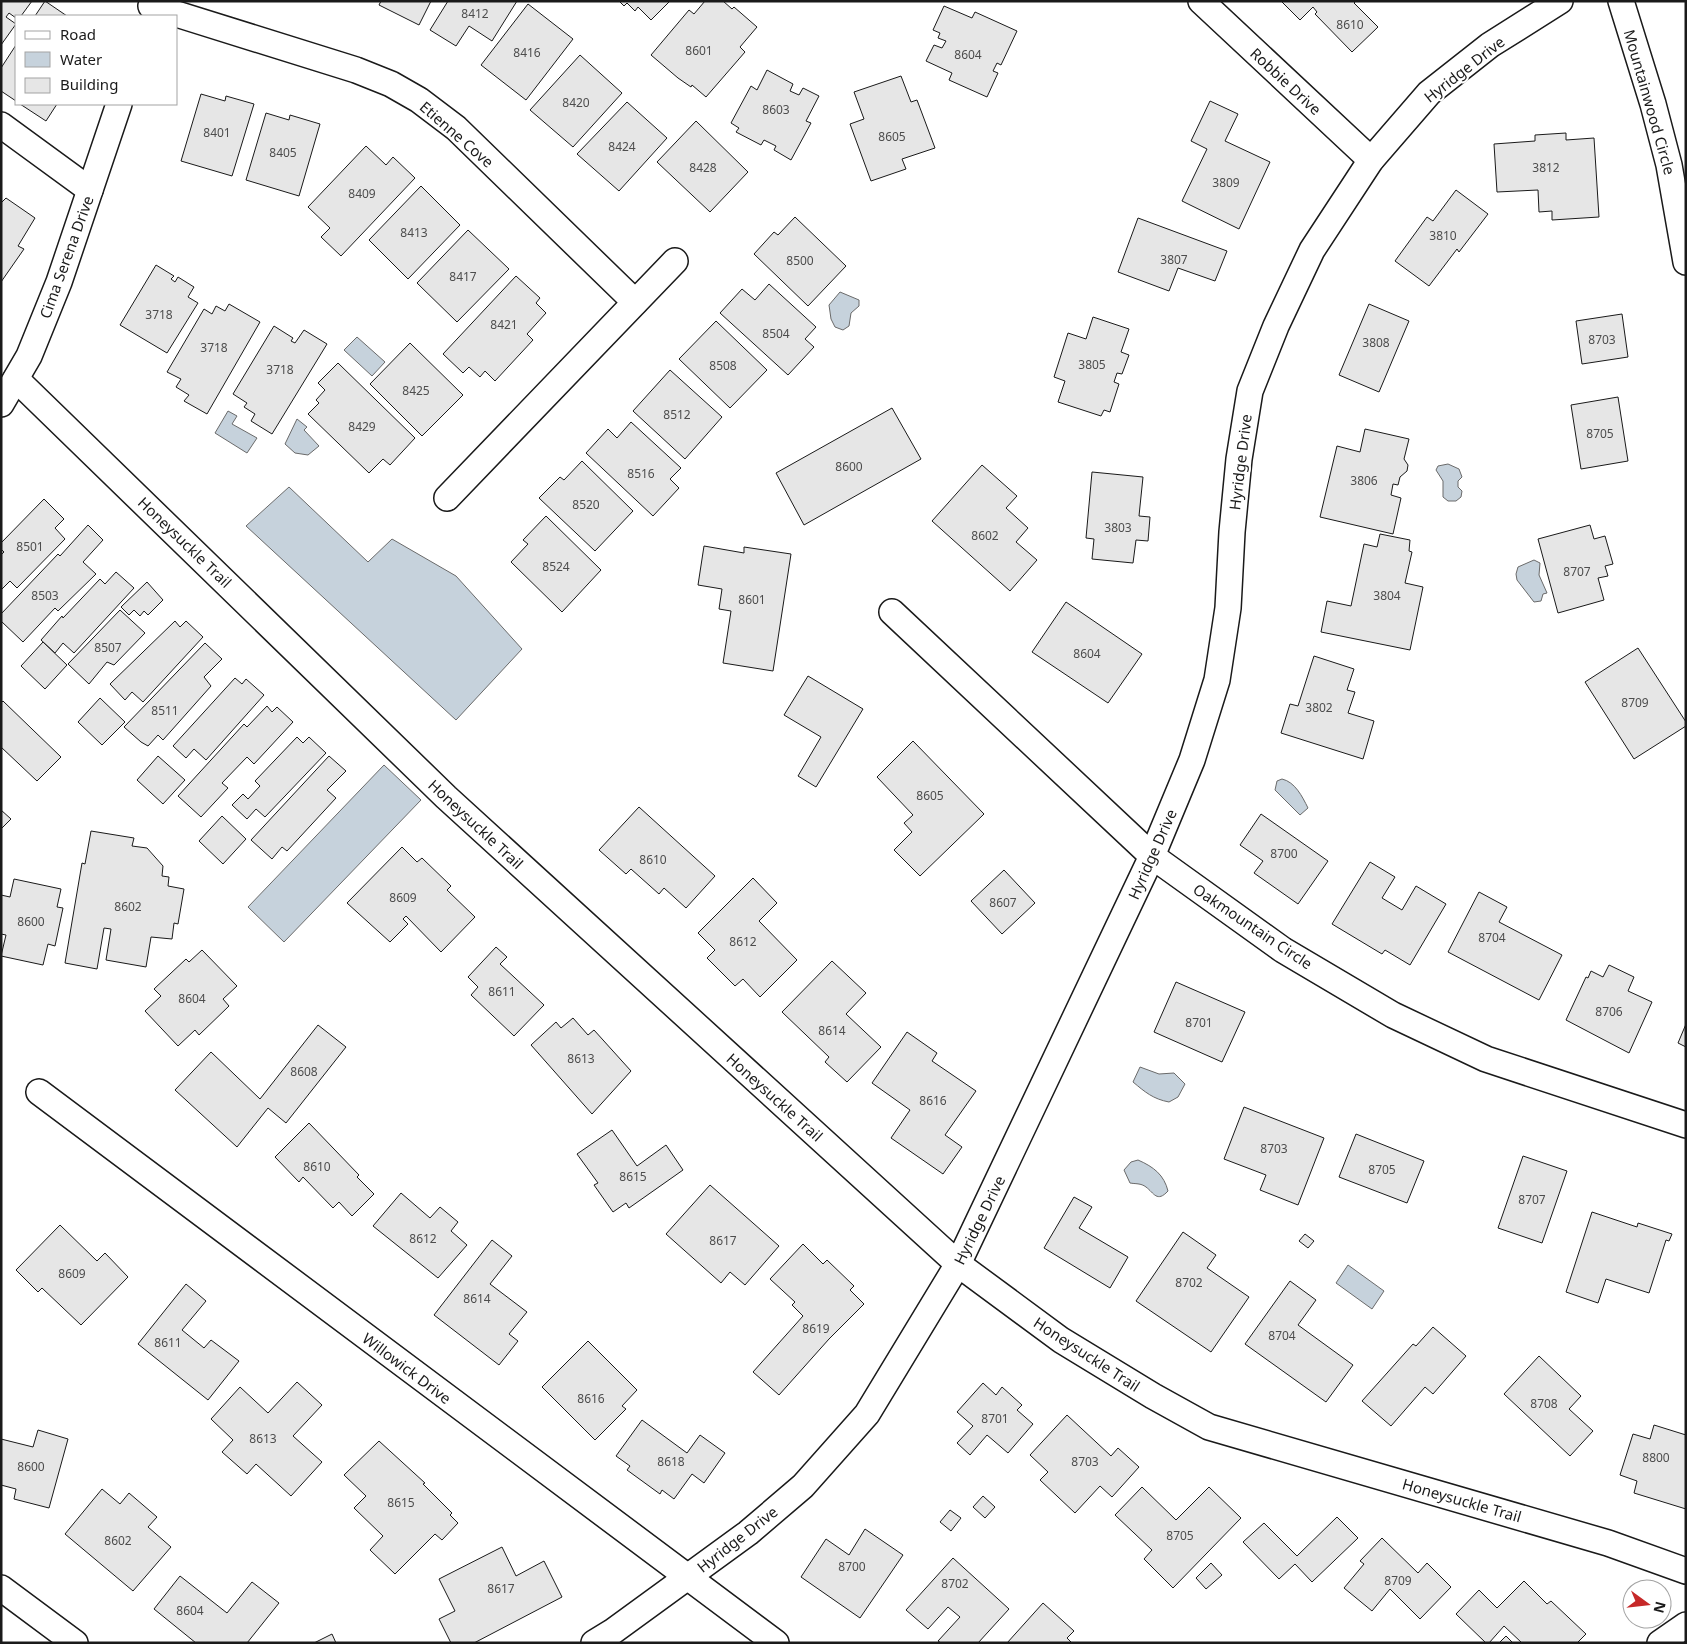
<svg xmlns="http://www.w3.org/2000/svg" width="1687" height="1644" viewBox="0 0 1687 1644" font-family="'Noto Sans',sans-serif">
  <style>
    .water { fill: #c6d2dc; stroke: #6a6a6a }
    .building { fill: #e6e6e6; stroke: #1a1a1a }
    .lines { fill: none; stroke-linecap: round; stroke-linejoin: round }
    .minor-casing { stroke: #1a1a1a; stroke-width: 28 }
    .minor { stroke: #fff; stroke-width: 25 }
    .labels { text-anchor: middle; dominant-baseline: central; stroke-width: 4; stroke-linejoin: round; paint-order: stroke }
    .number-label { font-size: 12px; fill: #4d4d4d }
    .street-label { font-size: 15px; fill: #1a1a1a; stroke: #fff }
  </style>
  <rect width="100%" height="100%" fill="#fff"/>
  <g class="water">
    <path d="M840,292L859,300V306L851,313L849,326L843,330L835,327L831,319L829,305Z"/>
    <path d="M357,337L385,362L372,376L344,350Z"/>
    <path d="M228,411L237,416L232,424L257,438L247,453L215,433Z"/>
    <path d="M297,419L307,427L304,430L319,446L308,455L295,453L285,444Z"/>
    <path d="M1448,464L1459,469L1462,477L1458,481V487L1462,491L1461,497L1456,501H1448L1443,497V481L1436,470L1438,466Z"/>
    <path d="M289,487L368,562L392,539L456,576L522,649L456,720L246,526Z"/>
    <path d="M1534,560L1540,563L1539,575L1547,593L1543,594L1541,601L1534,602L1517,580L1516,574L1518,567Z"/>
    <path d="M384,765L421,800L284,942L248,907Z"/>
    <path d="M1282,779C1295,782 1302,796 1308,808L1300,815L1275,790L1277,781Z"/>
    <path d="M1140,1067L1159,1074L1174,1073L1185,1084L1178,1097L1169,1102C1153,1099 1145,1092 1133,1082Z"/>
    <path d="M1138,1160C1154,1167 1164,1175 1168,1191C1157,1203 1154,1193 1146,1187C1141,1183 1135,1184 1130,1183L1124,1170L1131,1162Z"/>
    <path d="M1348,1265L1384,1291L1372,1309L1336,1283Z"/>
  </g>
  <g class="building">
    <path d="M1,1H32L21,16L16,18L9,13L6,17L16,24L1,45Z"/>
    <path d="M45,1L67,16H35Z"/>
    <path d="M381,1H431L419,25L379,5Z"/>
    <path d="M448,1H517L492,41L469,26L456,46L430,30Z"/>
    <path d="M619,1H670L651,20L638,7L635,11L627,3L624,6Z"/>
    <path d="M705,1H723L732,9L734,7L757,27L740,47L745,52L706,97L692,85L691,87L678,78L651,55L689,10L694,14Z"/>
    <path d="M1281,1H1356L1354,3L1378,27L1352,52L1315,14L1317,12L1313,7L1300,20Z"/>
    <path d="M528,4L573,39L526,100L481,65Z"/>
    <path d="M944,6L972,18L975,12L1017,31L1001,65L997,63L993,71L998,73L987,97L949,80L952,73L926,61L934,45L942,48L946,41L938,38L940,33L933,30Z"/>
    <path d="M16,45V101L1,91V68Z"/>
    <path d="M580,55L622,93L573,147L530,110Z"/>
    <path d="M767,70L793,84L790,91L799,95L803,88L819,96L806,121L811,123L791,160L774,150L776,146L764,140L761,145L736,132L739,128L731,123L751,86L757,90Z"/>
    <path d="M901,76L911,102L917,100L935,148L902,159L906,169L871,181L850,124L864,119L854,92Z"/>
    <path d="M201,94L225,101L226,96L254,104L232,176L181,161Z"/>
    <path d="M1210,101L1238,114L1225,141L1270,162L1239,229L1182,201L1207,149L1191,141Z"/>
    <path d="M627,102L667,138L619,191L577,154Z"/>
    <path d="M20,104H57L46,121Z"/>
    <path d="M266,113L289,120L290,115L320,124L299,196L246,180Z"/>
    <path d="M696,121L748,172L710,212L657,162Z"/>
    <path d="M1566,133V140L1594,138L1599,217L1552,220V211L1539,212L1538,190L1497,192L1494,144L1535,141V135Z"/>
    <path d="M366,146L386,165L393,157L415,178L341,256L321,237L330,228L308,207Z"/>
    <path d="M421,186L460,225L408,279L369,240Z"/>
    <path d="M1456,190L1488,214L1459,252L1457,249L1429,286L1395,261L1427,217L1433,221Z"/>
    <path d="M6,198L35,218L18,246L24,249L1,282V203Z"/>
    <path d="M795,217L846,266L808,306L754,254L774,232L778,235Z"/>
    <path d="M1138,218L1227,251L1215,281L1178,268L1169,291L1118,272Z"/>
    <path d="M468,230L509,269L457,322L417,283Z"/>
    <path d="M156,265L174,276L171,279L175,282L178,277L194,287L188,297L198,303L167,353L120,325Z"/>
    <path d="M516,276L540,298L536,303L546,313L527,334L533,340L495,381L485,371L480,377L469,367L463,373L443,354Z"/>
    <path d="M769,284L816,327L805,339L814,347L788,375L720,313L742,289L755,300Z"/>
    <path d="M229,304L260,322L207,414L184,401L189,395L176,387L181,379L167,372L204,309L212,314L216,306L225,311Z"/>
    <path d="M1369,304L1409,321L1379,392L1339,375Z"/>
    <path d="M1622,314L1628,357L1582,364L1576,321Z"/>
    <path d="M1093,317L1129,329L1121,352L1129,355L1122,374L1117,373L1114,382L1119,384L1110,412L1104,410L1101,416L1058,402L1065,381L1054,377L1068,333L1086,339Z"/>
    <path d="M716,321L767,370L730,408L679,359Z"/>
    <path d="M274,326L293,338L291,341L295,343L304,330L327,344L272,434L251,421L255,414L244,407L247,403L233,394Z"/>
    <path d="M410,343L463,395L422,436L370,384Z"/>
    <path d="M338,363L415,438L390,465L383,459L369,473L308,414L319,403L316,400L325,390L318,383Z"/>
    <path d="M670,370L722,417L685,459L633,411Z"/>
    <path d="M1618,397L1628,461L1581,469L1571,405Z"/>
    <path d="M892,408L921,459L804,525L776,473Z"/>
    <path d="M631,422L681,468L670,479L679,488L653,516L586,453L608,429L617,438Z"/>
    <path d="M1365,429L1409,439L1404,459L1408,465L1407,471L1400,477L1398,485L1393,484L1391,495L1401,498L1393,534L1320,517L1337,446L1360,452Z"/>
    <path d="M582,461L633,511L595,551L539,498L560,477L564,480Z"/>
    <path d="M982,465L1017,496L1006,508L1028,528L1016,542L1037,560L1010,591L932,521Z"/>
    <path d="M1092,472L1143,477L1139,516L1150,517L1148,541L1136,540L1133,563L1092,559L1094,539L1086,538Z"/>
    <path d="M44,499L64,519L55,528L65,539L17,588L10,581L1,590V555L4,552L1,549V543Z"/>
    <path d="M546,516L601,570L562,612L511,562L528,544L523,540Z"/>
    <path d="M88,525L103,540L83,562L96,574L58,611L55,608L23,642L1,621V614L58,554L60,556Z"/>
    <path d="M1590,525L1594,539L1605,536L1613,564L1605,566L1608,576L1598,578L1604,600L1558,613L1538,539Z"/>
    <path d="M1380,534L1410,540L1409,551L1412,552L1405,583L1423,587L1410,650L1321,632L1327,601L1351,606L1364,544L1377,547Z"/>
    <path d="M704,546L744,553V547L791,554L773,671L723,663L731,611L719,609L722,589L698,585Z"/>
    <path d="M116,572L134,588L74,653L63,643L55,653L41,640L62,616L63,618L100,579L105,584Z"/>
    <path d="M147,582L163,600L148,615L144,611L140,616L134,610L129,615L121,607Z"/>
    <path d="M1066,602L1142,654L1108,703L1032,652Z"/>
    <path d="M120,610L145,633L114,665L107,662L89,684L68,664Z"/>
    <path d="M175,621L180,627L186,621L203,637L143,702L132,692L125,700L110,684Z"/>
    <path d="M43,642L67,665L45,689L21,666Z"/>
    <path d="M205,643L222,659L204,677L211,686L163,740L158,735L148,746L141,742L124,727Z"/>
    <path d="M1638,648L1686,722V726L1634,759L1585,682Z"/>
    <path d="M1314,656L1354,669L1347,690L1355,692L1348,713L1374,721L1363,759L1281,733L1290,704L1298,706Z"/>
    <path d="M808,676L863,709L816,787L798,776L821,737L784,715Z"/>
    <path d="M235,678L242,684L246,679L264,695L206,760L194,749L186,758L173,746Z"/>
    <path d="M100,698L125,722L102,745L78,722Z"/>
    <path d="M3,701L61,757L37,781L1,747V703Z"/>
    <path d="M267,706L272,712L277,707L293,722L254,764L247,757L222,783L228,788L201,817L178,796L244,724L247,727Z"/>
    <path d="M297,737L303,743L309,737L326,753L265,817L256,809L247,819L232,805L243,794L248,799L260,786L255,781Z"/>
    <path d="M913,741L984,814L920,876L894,850L912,832L904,823L913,815L877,777Z"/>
    <path d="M158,756L185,780L163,804L137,780Z"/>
    <path d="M329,756L346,771L327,790L336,798L287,851L282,847L272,859L251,840Z"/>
    <path d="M639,807L715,876L686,908L664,888L659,894L631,869L626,874L599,850Z"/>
    <path d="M1,810L11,819L1,829Z"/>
    <path d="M1261,814L1328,861L1298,904L1254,873L1263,861L1240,845Z"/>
    <path d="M222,816L246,839L223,864L199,841Z"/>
    <path d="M91,831L134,838L132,846L147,848L163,866L162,876L169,877L168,886L184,889L178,924L174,923L172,939L151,937L146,967L106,960L111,929L104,928L97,969L65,963L82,863L85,864Z"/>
    <path d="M402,847L417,862L422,858L451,886L447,890L475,917L441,952L406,916L403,919L408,924L390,942L347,903Z"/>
    <path d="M1370,862L1395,877L1382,898L1402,910L1416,886L1446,904L1410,965L1385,950L1382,954L1332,924Z"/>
    <path d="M1004,870L1035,903L1002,934L971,901Z"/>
    <path d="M753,878L777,903L759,921L797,960L760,997L743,979L735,986L707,958L715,950L698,933Z"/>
    <path d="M14,879L61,889L57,907L63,908L55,946L48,944L43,965L1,956L6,935L1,934V895L10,897Z"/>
    <path d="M1479,892L1507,907L1499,922L1562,955L1539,1000L1448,952Z"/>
    <path d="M496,947L507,957L500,964L544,1005L514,1036L471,995L478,987L468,977Z"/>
    <path d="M202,950L237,986L223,999L229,1006L199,1035L195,1030L178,1046L145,1011L161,996L154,989L186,959L189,962Z"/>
    <path d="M832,961L866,993L846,1014L881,1047L847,1082L825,1062L829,1057L782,1012Z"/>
    <path d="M1609,965L1634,977L1628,991L1652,1002L1629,1053L1566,1020L1586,977L1588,978L1591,971L1603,977Z"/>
    <path d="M1176,982L1245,1012L1222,1062L1154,1032Z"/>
    <path d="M573,1018L588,1035L594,1030L631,1071L592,1114L531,1045L556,1022L561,1028Z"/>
    <path d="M1686,1024V1047L1678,1043Z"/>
    <path d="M318,1025L346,1047L286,1123L268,1108L237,1147L175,1090L211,1052L260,1099Z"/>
    <path d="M907,1032L937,1053L932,1061L976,1091L945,1135L962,1147L943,1174L891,1138L910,1110L872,1083Z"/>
    <path d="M1244,1107L1324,1138L1298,1205L1260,1190L1266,1175L1224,1159Z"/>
    <path d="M309,1123L359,1175L357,1177L374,1194L352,1216L339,1202L333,1208L303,1177L299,1182L275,1157Z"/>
    <path d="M612,1130L637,1166L666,1145L683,1170L629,1208L626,1203L613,1212L594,1185L598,1183L577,1154Z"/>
    <path d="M1356,1134L1424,1161L1407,1203L1339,1177Z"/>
    <path d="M1523,1156L1567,1171L1542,1243L1498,1228Z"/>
    <path d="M710,1185L779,1246L745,1285L730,1272L721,1283L666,1234Z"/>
    <path d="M401,1193L430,1218L440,1207L458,1222L451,1231L467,1245L438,1278L373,1226Z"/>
    <path d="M1074,1197L1092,1207L1079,1228L1128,1257L1110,1288L1044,1248Z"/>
    <path d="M1592,1212L1637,1227L1638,1223L1672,1234L1669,1241L1666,1240L1649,1293L1606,1279L1598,1303L1566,1292Z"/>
    <path d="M60,1225L97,1261L105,1253L128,1277L81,1325L42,1288L38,1292L16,1270Z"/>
    <path d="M1183,1232L1216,1255L1207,1268L1249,1297L1211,1352L1136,1301Z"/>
    <path d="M1305,1234L1314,1241L1308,1248L1299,1241Z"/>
    <path d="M492,1240L512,1256L490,1284L527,1312L509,1334L518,1341L499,1365L434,1315Z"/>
    <path d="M803,1244L823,1264L827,1260L854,1286L850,1290L864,1304L829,1339L779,1395L753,1372L803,1316L792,1305L795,1302L770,1279Z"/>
    <path d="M1290,1281L1316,1300L1298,1325L1353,1365L1326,1402L1245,1344Z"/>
    <path d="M186,1284L206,1301L182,1330L204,1348L211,1340L239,1361L208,1400L138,1344Z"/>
    <path d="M1433,1327L1466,1356L1433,1394L1425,1387L1391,1426L1362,1401L1413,1344L1416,1346Z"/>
    <path d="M588,1341L637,1390L622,1406L626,1409L595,1440L542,1387Z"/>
    <path d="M1539,1356L1581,1396L1569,1409L1593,1431L1570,1456L1504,1394Z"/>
    <path d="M297,1382L322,1405L293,1436L322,1462L291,1496L256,1464L247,1474L222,1452L233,1440L211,1419L240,1387L268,1413Z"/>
    <path d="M983,1383L996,1395L1002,1387L1022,1405L1017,1410L1033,1424L1008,1453L987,1435L970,1455L957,1443L973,1426L957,1412Z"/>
    <path d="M1067,1415L1111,1456L1118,1448L1139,1467L1112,1497L1100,1486L1075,1513L1040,1480L1048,1472L1030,1455Z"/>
    <path d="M642,1420L687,1453L700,1435L725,1453L704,1483L692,1474L674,1499L662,1490L660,1494L627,1470L630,1466L616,1456Z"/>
    <path d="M1654,1425L1686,1435V1509L1634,1493L1637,1481L1620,1475L1633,1434L1650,1439Z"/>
    <path d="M38,1430L68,1439L49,1508L14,1499L16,1489L1,1485V1439L33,1447Z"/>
    <path d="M379,1441L425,1483L423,1484L452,1513L450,1515L458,1523L442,1540L435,1534L395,1574L370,1550L383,1536L354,1508L366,1496L344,1475Z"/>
    <path d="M1142,1487L1176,1520L1209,1487L1241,1518L1173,1588L1144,1559L1152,1550L1115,1515Z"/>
    <path d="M102,1489L120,1504L129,1493L157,1517L148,1527L171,1547L133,1591L65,1534Z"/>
    <path d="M983,1496L995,1507L985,1518L973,1507Z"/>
    <path d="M950,1510L961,1518L951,1531L940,1522Z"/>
    <path d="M1337,1517L1358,1538L1312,1582L1295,1564L1279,1579L1243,1542L1264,1523L1297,1556Z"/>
    <path d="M865,1529L903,1555L860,1618L801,1577L826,1539L849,1555Z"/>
    <path d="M1382,1538L1418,1573L1427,1563L1451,1587L1420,1619L1390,1589L1372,1611L1344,1588L1364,1564L1360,1561Z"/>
    <path d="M502,1547L516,1576L544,1561L562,1597L474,1643H451L439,1619L455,1611L439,1579Z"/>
    <path d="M953,1558L1009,1609L978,1643H941L938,1641L960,1617L948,1607L928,1629L906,1610Z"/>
    <path d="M1211,1563L1222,1575L1206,1589L1196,1578Z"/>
    <path d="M180,1576L227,1613L252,1582L279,1603L247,1643H196L154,1609Z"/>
    <path d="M1524,1581L1547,1604L1551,1601L1586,1634L1577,1643H1522L1504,1626L1489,1643H1486L1456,1614L1479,1590L1497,1608Z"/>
    <path d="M1043,1603L1074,1631L1067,1638L1072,1643H1007Z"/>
    <path d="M332,1634L336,1643H314Z"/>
    <path d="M1506,1636L1513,1643H1499Z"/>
  </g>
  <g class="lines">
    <g class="minor-casing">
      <g id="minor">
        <path d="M1201,1L1371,160"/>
        <path d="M1621,1L1653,104L1669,165L1686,262"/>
        <path d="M151,6L356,70L391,84L419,100L456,128L635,302"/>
        <path d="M1,125L90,190"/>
        <path d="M16,379L446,797L958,1264L1061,1340L1153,1396L1209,1427L1608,1543L1686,1571"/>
        <path d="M1,404L29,356L59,282L119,104"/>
        <path d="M447,498L675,261"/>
        <path d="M892,612L1152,856L1283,950L1393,1015L1486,1059L1686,1125"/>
        <path d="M39,1092L776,1643"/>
        <path d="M1,1588L75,1643"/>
        <path d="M594,1643L612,1632L748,1533L803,1486L867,1414L958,1264L1152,856L1192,760L1217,680L1228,608L1232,532L1239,459L1250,391L1276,326L1312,250L1371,160L1429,93L1490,45L1560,1"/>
        <path d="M1660,1643L1686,1625"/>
      </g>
    </g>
    <use href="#minor" class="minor"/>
  </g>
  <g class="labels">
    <g class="number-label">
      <text x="475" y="13">8412</text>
      <text x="1350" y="24">8610</text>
      <text x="699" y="50">8601</text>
      <text x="527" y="52">8416</text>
      <text x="968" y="54">8604</text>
      <text x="576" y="102">8420</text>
      <text x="776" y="109">8603</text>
      <text x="217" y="132">8401</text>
      <text x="892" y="136">8605</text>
      <text x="622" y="146">8424</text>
      <text x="283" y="152">8405</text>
      <text x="703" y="167">8428</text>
      <text x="1546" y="167">3812</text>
      <text x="1226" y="182">3809</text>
      <text x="362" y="193">8409</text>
      <text x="414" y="232">8413</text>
      <text x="1443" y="235">3810</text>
      <text x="1174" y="259">3807</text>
      <text x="800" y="260">8500</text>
      <text x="463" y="276">8417</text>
      <text x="159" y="314">3718</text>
      <text x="504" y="324">8421</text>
      <text x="776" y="333">8504</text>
      <text x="1602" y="339">8703</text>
      <text x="1376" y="342">3808</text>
      <text x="214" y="347">3718</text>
      <text x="1092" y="364">3805</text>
      <text x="723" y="365">8508</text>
      <text x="280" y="369">3718</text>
      <text x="416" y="390">8425</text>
      <text x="677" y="414">8512</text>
      <text x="362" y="426">8429</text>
      <text x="1600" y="433">8705</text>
      <text x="849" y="466">8600</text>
      <text x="641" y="473">8516</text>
      <text x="1364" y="480">3806</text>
      <text x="586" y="504">8520</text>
      <text x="1118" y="527">3803</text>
      <text x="985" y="535">8602</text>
      <text x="30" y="546">8501</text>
      <text x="556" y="566">8524</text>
      <text x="1577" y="571">8707</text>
      <text x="45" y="595">8503</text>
      <text x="1387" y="595">3804</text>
      <text x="752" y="599">8601</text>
      <text x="108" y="647">8507</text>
      <text x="1087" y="653">8604</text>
      <text x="1635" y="702">8709</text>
      <text x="1319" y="707">3802</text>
      <text x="165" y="710">8511</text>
      <text x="930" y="795">8605</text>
      <text x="1284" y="853">8700</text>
      <text x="653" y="859">8610</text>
      <text x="403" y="897">8609</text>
      <text x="1003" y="902">8607</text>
      <text x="128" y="906">8602</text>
      <text x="31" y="921">8600</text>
      <text x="1492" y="937">8704</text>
      <text x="743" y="941">8612</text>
      <text x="502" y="991">8611</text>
      <text x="192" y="998">8604</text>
      <text x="1609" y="1011">8706</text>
      <text x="1199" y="1022">8701</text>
      <text x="832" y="1030">8614</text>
      <text x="581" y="1058">8613</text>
      <text x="304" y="1071">8608</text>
      <text x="933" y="1100">8616</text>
      <text x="1274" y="1148">8703</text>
      <text x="317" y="1166">8610</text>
      <text x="1382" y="1169">8705</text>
      <text x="633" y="1176">8615</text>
      <text x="1532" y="1199">8707</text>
      <text x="423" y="1238">8612</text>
      <text x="723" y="1240">8617</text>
      <text x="72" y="1273">8609</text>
      <text x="1189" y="1282">8702</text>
      <text x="477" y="1298">8614</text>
      <text x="816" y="1328">8619</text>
      <text x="1282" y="1335">8704</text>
      <text x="168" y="1342">8611</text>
      <text x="591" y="1398">8616</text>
      <text x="1544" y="1403">8708</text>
      <text x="995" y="1418">8701</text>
      <text x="263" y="1438">8613</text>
      <text x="1656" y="1457">8800</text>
      <text x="671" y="1461">8618</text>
      <text x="1085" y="1461">8703</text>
      <text x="31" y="1466">8600</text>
      <text x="401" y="1502">8615</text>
      <text x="1180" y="1535">8705</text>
      <text x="118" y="1540">8602</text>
      <text x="852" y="1566">8700</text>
      <text x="1398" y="1580">8709</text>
      <text x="955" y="1583">8702</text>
      <text x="501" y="1588">8617</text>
      <text x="190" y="1610">8604</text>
    </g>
    <g class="street-label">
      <text transform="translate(1464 69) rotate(-38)">Hyridge Drive</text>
      <text transform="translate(1286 81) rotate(43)">Robbie Drive</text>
      <text transform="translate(1650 102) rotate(74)">Mountainwood Circle</text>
      <text transform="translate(457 134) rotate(41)">Etienne Cove</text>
      <text transform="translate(66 257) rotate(-70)">Cima Serena Drive</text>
      <text transform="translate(1240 462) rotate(-83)">Hyridge Drive</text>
      <text transform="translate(185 542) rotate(44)">Honeysuckle Trail</text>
      <text transform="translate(476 824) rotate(43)">Honeysuckle Trail</text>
      <text transform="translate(1152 854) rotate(-66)">Hyridge Drive</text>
      <text transform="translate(1253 926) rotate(34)">Oakmountain Circle</text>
      <text transform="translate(775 1097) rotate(42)">Honeysuckle Trail</text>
      <text transform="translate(979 1220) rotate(-64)">Hyridge Drive</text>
      <text transform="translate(1087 1354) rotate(33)">Honeysuckle Trail</text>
      <text transform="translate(407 1368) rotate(37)">Willowick Drive</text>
      <text transform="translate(1462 1500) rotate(16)">Honeysuckle Trail</text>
      <text transform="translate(737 1539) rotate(-38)">Hyridge Drive</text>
    </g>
  </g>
  <rect width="1687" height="1644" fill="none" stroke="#1a1a1a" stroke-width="5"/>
  <rect x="15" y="15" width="162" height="90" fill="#ffffff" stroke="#a3a3a3"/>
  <rect x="25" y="31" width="25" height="8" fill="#ffffff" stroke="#a3a3a3"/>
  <text x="60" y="40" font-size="15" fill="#1a1a1a">Road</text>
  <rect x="25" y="52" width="25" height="15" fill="#c6d2dc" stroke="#a3a3a3"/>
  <text x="60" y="65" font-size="15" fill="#1a1a1a">Water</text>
  <rect x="25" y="78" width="25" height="15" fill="#e6e6e6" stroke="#a3a3a3"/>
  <text x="60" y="90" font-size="15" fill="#1a1a1a">Building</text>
  <g transform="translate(1647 1604) rotate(105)"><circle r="24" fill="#ffffff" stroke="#a3a3a3"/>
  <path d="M0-4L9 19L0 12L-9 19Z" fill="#c62828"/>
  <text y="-8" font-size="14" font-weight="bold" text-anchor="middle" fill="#1a1a1a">N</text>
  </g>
</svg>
